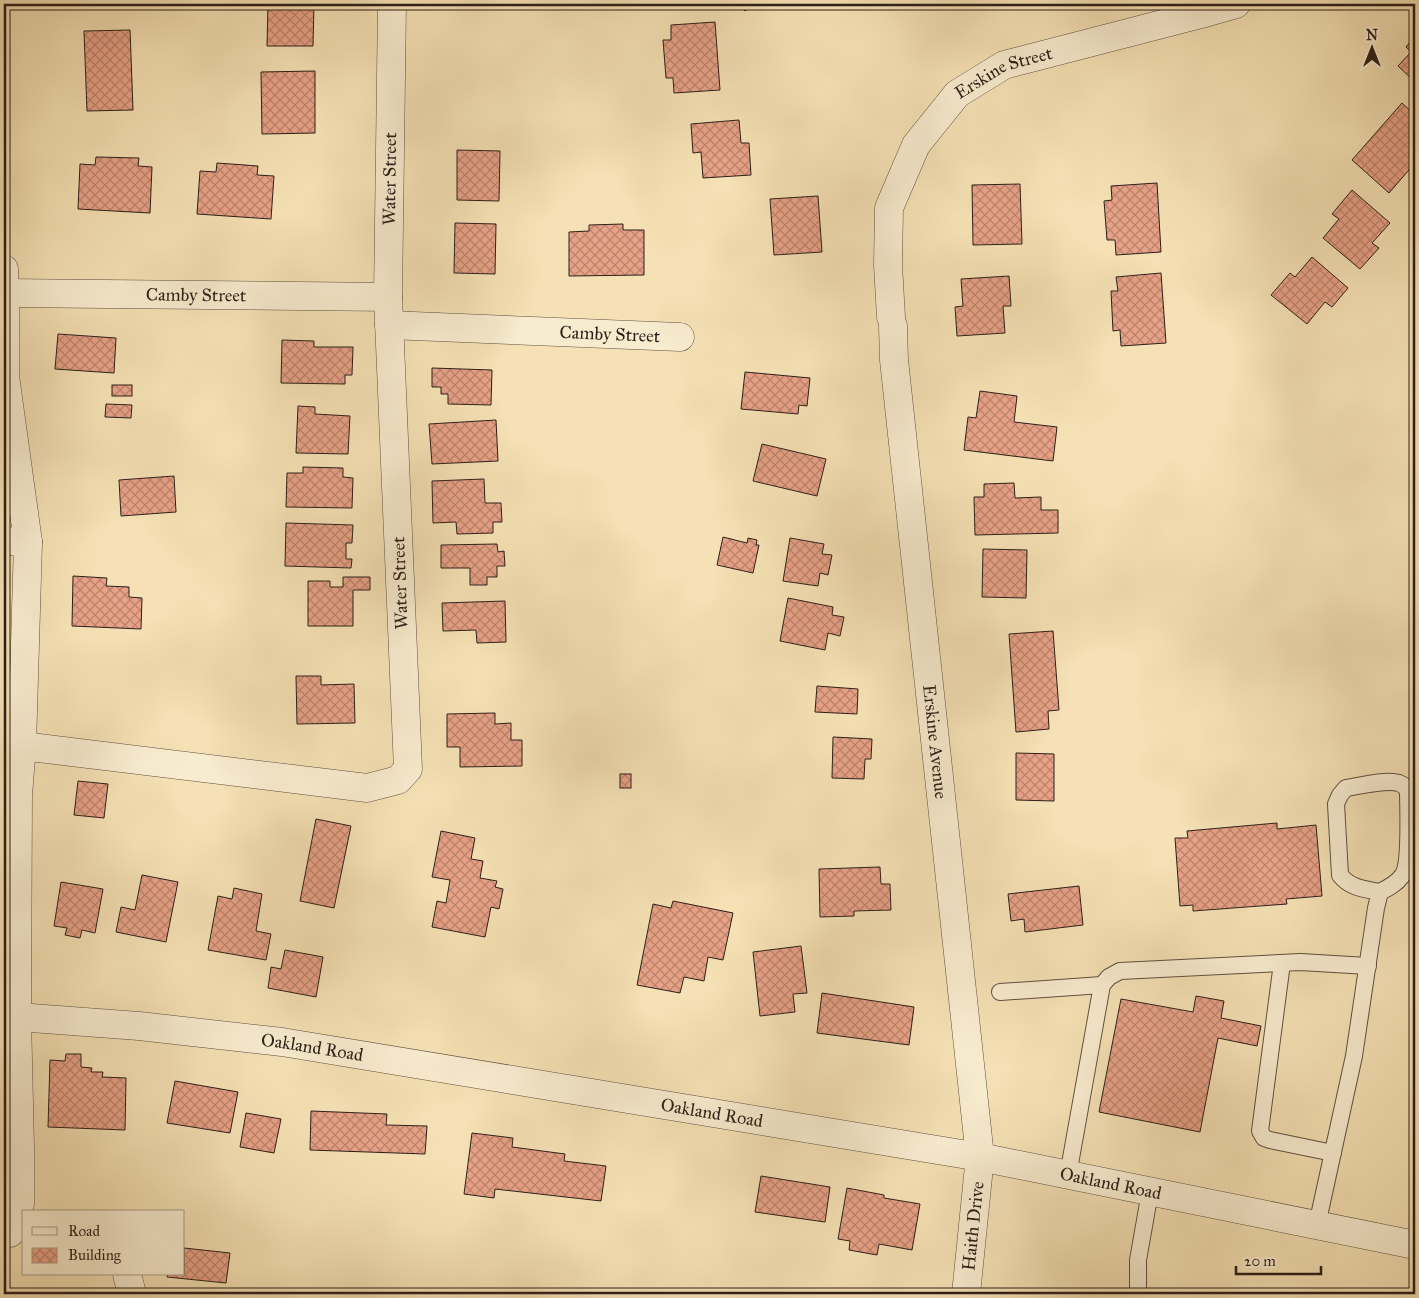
<svg xmlns="http://www.w3.org/2000/svg" width="1419" height="1298" viewBox="0 0 1419 1298" font-family="'IM FELL Great Primer',serif">
  <style>
    .building { fill: url(#building-cross-hatch); stroke: #2c1f18 }
    .lines { fill: none; stroke-linecap: round; stroke-linejoin: round }
    .lane-casing { stroke: #5e503f; stroke-width: 18 }
    .street-casing { stroke: #5e503f; stroke-width: 29 }
    .lane { stroke: #f8eccf; stroke-width: 16 }
    .street { stroke: #f8eccf; stroke-width: 28 }
    .labels { text-anchor: middle; dominant-baseline: central; stroke-width: 4.5; stroke-linejoin: round; paint-order: stroke }
    .street-label { font-size: 18px; fill: #2c1f18; stroke: #f8eccf }
  </style>
  <defs>
    <pattern id="building-cross-hatch" width="8" height="8" patternUnits="userSpaceOnUse" patternTransform="scale(1.25)"><rect width="8" height="8" fill="#e8a287"/><path d="M0 0l8 8M0 8l8-8" fill="none" stroke="#bc836d"/></pattern>
  </defs>
  <rect width="100%" height="100%" fill="#f5e1b5"/>
  <filter id="stains"><feTurbulence type="fractalNoise" baseFrequency=".004" numOctaves="4"/><feColorMatrix values="0 0 0 0 .2 0 0 0 0 .09 0 0 0 0 .02 0 0 0 .5 -.17"/></filter>
  <radialGradient id="worn" r=".72"><stop offset=".6" stop-color="#630" stop-opacity="0"/><stop offset="1" stop-color="#630" stop-opacity=".3"/></radialGradient>
  <g class="building">
    <path d="M268,4H314L313,46H267Z"/>
    <path d="M737,4H753L745,11Z"/>
    <path d="M715,22L720,90L674,93L673,78H666L663,40H671V25Z"/>
    <path d="M130,30L133,110L87,111L84,31Z"/>
    <path d="M1415,36V82L1398,66L1411,52L1406,47Z"/>
    <path d="M315,71V133L262,134L261,72Z"/>
    <path d="M1402,103L1415,115V163L1389,193L1352,160Z"/>
    <path d="M739,120L741,143H749L751,175L703,178L701,152L693,153L691,124Z"/>
    <path d="M457,150L500,151L499,201L457,200Z"/>
    <path d="M96,157L139,158L138,166L152,167L150,213L78,209L80,164L95,165Z"/>
    <path d="M217,163L258,166L257,175L274,176L271,219L197,214L200,171L216,172Z"/>
    <path d="M1157,183L1161,252L1116,255L1115,240H1107L1104,201L1112,200L1111,186Z"/>
    <path d="M1020,184L1022,244L973,245L972,185Z"/>
    <path d="M1352,190L1390,223L1372,243L1379,248L1360,269L1323,238L1339,219L1332,214Z"/>
    <path d="M818,196L822,252L774,255L770,199Z"/>
    <path d="M455,223L496,224L495,274L454,273Z"/>
    <path d="M623,224V230H644V275L569,276V232L589,231V225Z"/>
    <path d="M1312,257L1348,288L1332,307L1325,302L1307,324L1271,295L1290,273L1295,277Z"/>
    <path d="M1161,273L1166,343L1121,346L1120,330L1113,331L1111,291H1118L1116,277Z"/>
    <path d="M1009,276L1011,306H1003L1005,333L957,336L955,307L963,306L961,279Z"/>
    <path d="M58,334L116,338L114,373L55,369Z"/>
    <path d="M282,340L314,341V347H353L352,375H345V384L281,383Z"/>
    <path d="M432,368L492,370L491,405L448,404V394H441V387H432Z"/>
    <path d="M745,372L810,378L807,406L799,405L798,414L741,409Z"/>
    <rect x="112" y="385" width="20" height="11"/>
    <path d="M980,391L1017,396L1014,422L1057,427L1053,461L964,450L968,417L976,418Z"/>
    <path d="M106,404L132,405L131,418L105,417Z"/>
    <path d="M298,406L315,407V414L350,416L348,454L296,453Z"/>
    <path d="M496,420L498,461L432,464L429,424Z"/>
    <path d="M762,444L826,459L817,496L753,481Z"/>
    <path d="M303,467L343,468V477L353,478L352,508L286,507L287,473H303Z"/>
    <path d="M174,476L176,512L121,516L119,480Z"/>
    <path d="M484,479L485,503H501L502,522H493V533L457,534L456,522L433,523L432,481Z"/>
    <path d="M1014,483L1015,498L1041,497V510H1058V533L975,535L974,497H984V484Z"/>
    <path d="M286,523L353,525L352,543H346V559H352L351,568L285,566Z"/>
    <path d="M723,537L747,543L748,538L757,540L756,545H759L753,573L717,565Z"/>
    <path d="M790,538L824,544L822,554L832,555L828,575L820,573L818,586L783,581Z"/>
    <path d="M497,544L498,552L504,551L505,566H497V577H487V585H470V568H441V545Z"/>
    <path d="M983,549L1027,550L1026,598L982,597Z"/>
    <path d="M73,576L107,578L106,586L129,587V597L142,598L141,629L72,626Z"/>
    <path d="M343,577H370V590H353V626H308V581H330V587H343Z"/>
    <path d="M788,598L833,607L832,615L844,617L840,636L828,633L825,650L780,641Z"/>
    <path d="M505,601L506,642L477,643L476,630L443,631L442,603Z"/>
    <path d="M1053,631L1059,710L1048,711L1049,729L1016,732L1009,634Z"/>
    <path d="M296,676H321V685L354,684L355,723L297,724Z"/>
    <path d="M817,686L858,689L857,714L815,712Z"/>
    <path d="M495,713V724L511,723V740H522V766L460,767V747H447V714Z"/>
    <path d="M833,737L872,739L871,759H865L864,779L832,778Z"/>
    <path d="M1016,753L1054,754V801L1016,800Z"/>
    <rect x="620" y="774" width="11" height="14"/>
    <path d="M78,781L108,784L104,818L74,815Z"/>
    <path d="M316,819L351,826L334,908L300,901Z"/>
    <path d="M1277,823V829L1316,825L1322,896L1286,899L1287,904L1193,911V905L1180,906L1175,838H1188L1187,831Z"/>
    <path d="M441,831L475,838L471,859L483,861L480,878L497,881L495,887L503,889L499,909L491,907L485,937L432,927L437,901L446,903L450,880L432,877Z"/>
    <path d="M880,867L881,884H890L891,910L854,911V916L820,917L819,869Z"/>
    <path d="M142,875L178,882L166,942L116,932L121,907L135,910Z"/>
    <path d="M61,882L103,889L95,933L82,930L80,938L65,935L67,928L54,926Z"/>
    <path d="M1079,886L1083,925L1025,932L1024,919L1011,921L1008,894Z"/>
    <path d="M234,888L262,894L256,931L271,934L266,960L208,950L218,896L232,899Z"/>
    <path d="M673,901L733,913L723,960L708,957L704,981L684,977L680,993L637,985L653,904L671,908Z"/>
    <path d="M801,946L807,993L793,994L795,1012L760,1016L753,952Z"/>
    <path d="M285,950L323,957L316,997L268,988L271,967L281,969Z"/>
    <path d="M822,993L914,1007L909,1045L817,1033Z"/>
    <path d="M1196,996L1224,1001L1221,1018L1261,1026L1257,1046L1218,1038L1200,1132L1099,1112L1121,999L1193,1012Z"/>
    <path d="M66,1054H81V1067L92,1068L91,1072H103L102,1077L126,1078L125,1130L48,1127L50,1060L65,1061Z"/>
    <path d="M175,1081L238,1092L230,1133L167,1123Z"/>
    <path d="M311,1111L387,1114L386,1125L427,1126L425,1154L310,1150Z"/>
    <path d="M246,1113L281,1119L274,1153L240,1147Z"/>
    <path d="M472,1133L513,1138L512,1147L565,1154L564,1161L606,1166L601,1201L495,1189L494,1198L464,1194Z"/>
    <path d="M761,1176L830,1187L825,1222L755,1212Z"/>
    <path d="M847,1188L884,1195V1198L920,1204L912,1250L879,1244L877,1255L849,1250L850,1241L838,1239Z"/>
    <path d="M184,1248L230,1253L226,1283L167,1277L168,1274H184Z"/>
  </g>
  <g class="lines">
    <g class="lane-casing">
      <g id="lane">
        <path d="M1282,963L1260,1131L1264,1138L1270,1140L1333,1153"/>
        <path d="M1000,992L1102,985"/>
        <path d="M1068,1175L1102,985L1109,977L1120,971L1300,962L1368,966"/>
        <path d="M1317,1225L1354,1056L1376,908L1380,892C1388,888 1396,884 1402,876C1411,865 1408,809 1408,791C1406,787 1404,785 1399,783C1385,779 1361,786 1346,788L1340,795L1336,804L1340,875C1350,888 1364,889 1380,892"/>
        <path d="M1138,1294V1260L1150,1192"/>
      </g>
    </g>
    <g class="street-casing">
      <g id="street">
        <path d="M4,269L5,293V376L28,542L22,746L18,795L17,1017L20,1148V1204L10,1233"/>
        <path id="s1" d="M5,293L388,297"/>
        <path id="s2" d="M891,317L888,265L889,208L916,145L957,94L1004,65L1201,14L1236,4"/>
        <path id="s3" d="M389,325L680,337"/>
        <path id="s4" d="M893,326L894,360L980,1157L966,1294"/>
        <path d="M4,541L28,542"/>
        <path id="s5" d="M22,746L367,788L398,780L408,769L388,297L392,4"/>
        <path id="s6" d="M4,1016L139,1026L282,1042L980,1157L1415,1245"/>
        <path d="M127,1274L132,1294"/>
      </g>
    </g>
    <use href="#lane" class="lane"/>
    <use href="#street" class="street"/>
  </g>
  <g class="labels">
    <g class="street-label">
      <text stroke="none"><textPath href="#s2" startOffset="295">Erskine Street</textPath></text>
      <text stroke="none"><textPath href="#s5" startOffset="985">Water Street</textPath></text>
      <text stroke="none"><textPath href="#s1" startOffset="191">Camby Street</textPath></text>
      <text stroke="none"><textPath href="#s3" startOffset="221">Camby Street</textPath></text>
      <text transform="translate(400 583) rotate(-92)">Water Street</text>
      <text stroke="none"><textPath href="#s4" startOffset="418">Erskine Avenue</textPath></text>
      <text stroke="none"><textPath href="#s6" startOffset="310">Oakland Road</textPath></text>
      <text stroke="none"><textPath href="#s6" startOffset="715">Oakland Road</textPath></text>
      <text stroke="none"><textPath href="#s6" startOffset="1120">Oakland Road</textPath></text>
      <text transform="translate(973 1226) rotate(-84)">Haith Drive</text>
    </g>
  </g>
  <rect width="1419" height="1298" fill="none" stroke="#f5e1b5" stroke-width="20"/>
  <rect x="5" y="5" width="1409" height="1288" fill="none" stroke="#2c1f18" stroke-width="2.5"/>
  <rect x="10" y="10" width="1399" height="1278" fill="none" stroke="#2c1f18"/>
  <rect x="22" y="1210" width="162" height="65" fill="#f8eccf" stroke="#a69a86"/>
  <rect x="32" y="1227" width="25" height="8" fill="#f8eccf" stroke="#a69a86"/>
  <text x="68" y="1236" font-size="15" fill="#2c1f18">Road</text>
  <rect x="32" y="1248" width="25" height="15" fill="url(#building-cross-hatch)" stroke="#a69a86"/>
  <text x="68" y="1260" font-size="15" fill="#2c1f18">Building</text>
  <g transform="translate(1372 48)" stroke="#f8eccf" stroke-width="4" paint-order="stroke">
  <path d="M0-4L9 19L0 12L-9 19Z" fill="#2c1f18"/>
  <text y="-8" font-size="14" font-weight="bold" text-anchor="middle" fill="#2c1f18">N</text>
  </g>
  <path d="M1236 1266v8h85v-8" fill="none" stroke="#2c1f18" stroke-width="2.5"/>
  <text x="1244" y="1266" font-size="15" fill="#2c1f18" stroke="#f8eccf" stroke-width="4" paint-order="stroke">20 m</text>
  <rect width="100%" height="100%" filter="url(#stains)"/>
  <rect width="100%" height="100%" fill="url(#worn)"/>
</svg>
